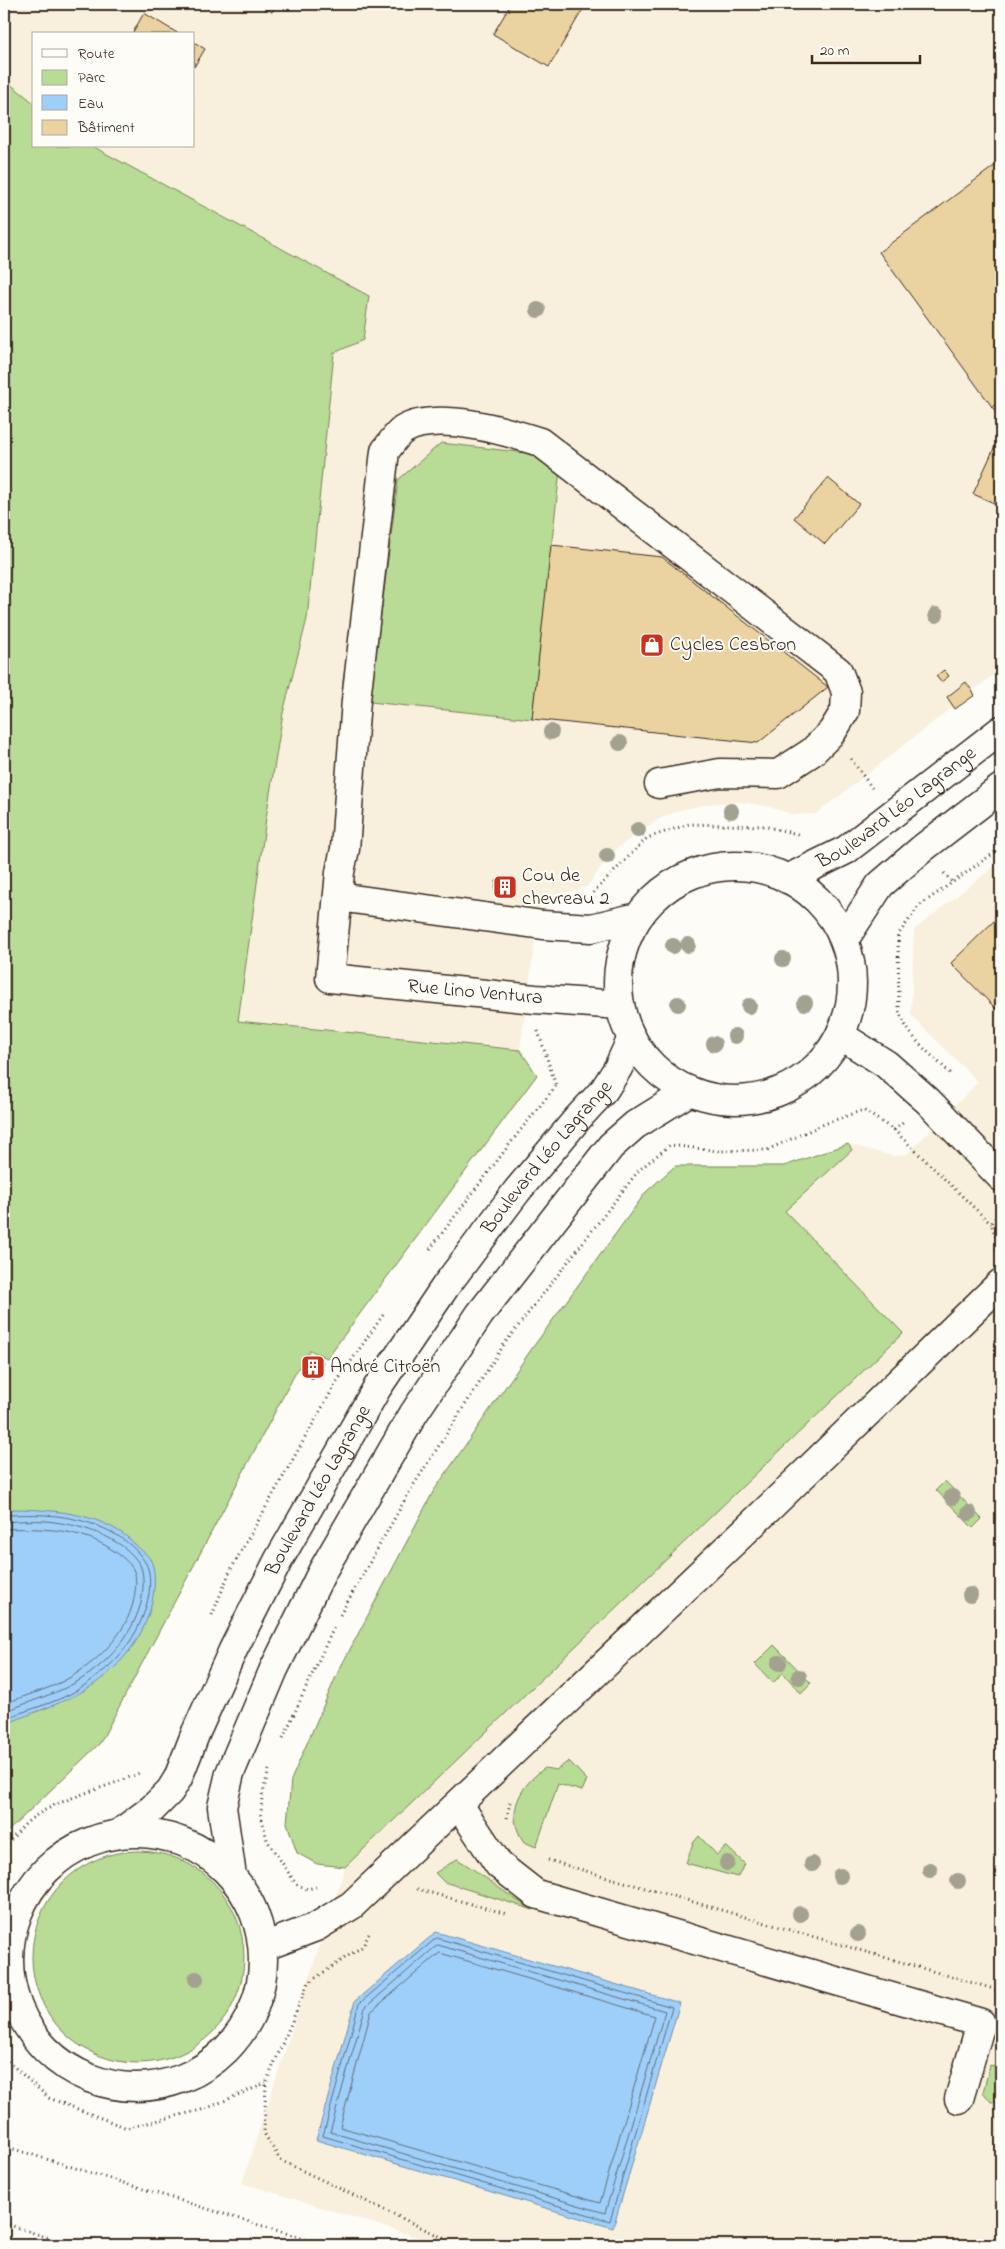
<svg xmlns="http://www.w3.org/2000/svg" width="1005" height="2249" viewBox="0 0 1005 2249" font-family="'Indie Flower',sans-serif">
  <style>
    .built { fill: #f8f0dd }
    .green { fill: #b8db95; stroke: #7a825a }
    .water { fill: #9ecffa; stroke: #768da2 }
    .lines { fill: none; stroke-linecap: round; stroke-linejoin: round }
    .shore { stroke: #636c76; stroke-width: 1 }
    .building { fill: #ebd3a1; stroke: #3b2a1e }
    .minor-casing { stroke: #3b2a1e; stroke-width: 31 }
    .path { stroke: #3b2a1e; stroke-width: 3; stroke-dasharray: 1 4; stroke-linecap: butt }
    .minor { stroke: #fdfcf7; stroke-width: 28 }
    .tree { fill: #a3a190 }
    .labels { text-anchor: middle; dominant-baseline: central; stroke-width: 4; stroke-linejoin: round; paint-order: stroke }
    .poi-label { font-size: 20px; fill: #3b2a1e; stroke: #fdfcf7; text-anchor: start }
    .street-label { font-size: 20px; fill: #3b2a1e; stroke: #fdfcf7 }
  </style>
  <rect width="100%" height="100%" fill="#fdfcf7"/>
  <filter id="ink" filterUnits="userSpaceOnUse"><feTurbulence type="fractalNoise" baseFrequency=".02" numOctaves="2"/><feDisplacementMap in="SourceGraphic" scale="10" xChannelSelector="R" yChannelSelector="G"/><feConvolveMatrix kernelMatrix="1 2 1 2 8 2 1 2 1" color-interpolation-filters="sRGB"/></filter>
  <g filter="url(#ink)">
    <g class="built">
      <path d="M4,4H1001V669L816,814L794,815L767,806L738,802L709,804L680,810L657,820L617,848L601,867L587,887L541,898L520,1050L238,1021L266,818L283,713L307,619L334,353L369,296L92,146H194V34H34V103L4,79Z"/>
      <path d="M1001,861V2245H443L242,2183L345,1867L903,1333L785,1211L852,1150L848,1144L893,1156L907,1154L978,1082L911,1015L914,930Z"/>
    </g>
    <g class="green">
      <path d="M4,79L34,103V146H92L369,296L363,340L334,353L307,619L283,713L266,818L238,1021L520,1050L537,1075L327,1358L310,1350L296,1372L100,1743L4,1835Z"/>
      <path d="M441,443L544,455L560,470L532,719L370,702L398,480Z"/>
      <path d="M848,1144L852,1150L785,1211L903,1333L345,1867L317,1864L297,1853L287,1823L291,1780L338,1672L433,1492L533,1347L646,1192L675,1166H784Z"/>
      <path d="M945,1481L982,1519L973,1528L936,1490Z"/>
      <path d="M774,1645L811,1683L801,1693L783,1673L773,1683L755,1664Z"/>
      <path d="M569,1761L587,1780L582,1791L558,1784L536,1847L524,1842C504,1814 520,1785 545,1768L556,1770Z"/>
      <path d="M699,1836L717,1855L726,1846L745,1864L737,1877L686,1863L693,1843Z"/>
      <circle cx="138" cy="1957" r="106"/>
      <path d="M457,1859C483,1874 506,1895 533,1910L444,1882L435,1873Z"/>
      <path d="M990,2065L1001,2068V2102H991L983,2092Z"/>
    </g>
    <g class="water">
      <path d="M14,1509C58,1510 106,1513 138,1547C142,1551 149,1556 151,1561C157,1573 154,1594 151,1606C145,1631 130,1653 112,1670C76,1702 46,1706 4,1725V1511Z"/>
      <path d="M436,1932L680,2003L613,2228L316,2140L355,2001Z"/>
    </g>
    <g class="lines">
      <g class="shore">
        <path d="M4,1515C18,1515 32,1514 45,1515C81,1517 125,1530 145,1562C152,1572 150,1592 147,1603C141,1627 127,1650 108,1667C95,1678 80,1690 64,1697C45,1706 23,1711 4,1719"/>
        <path d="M4,1522C18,1521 32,1520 46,1521C77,1524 123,1536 140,1565C145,1575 143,1593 141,1603C135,1625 122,1645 105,1661C73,1691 42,1696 4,1712"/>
        <path d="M4,1529C42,1528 81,1528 114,1551C120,1555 129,1562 133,1569C138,1578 135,1594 133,1603C126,1631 104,1655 80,1671C57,1688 30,1693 4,1704"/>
        <path d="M437,1938L672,2007L610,2221L323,2136L359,2004Z"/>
        <path d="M438,1945L665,2011L605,2213L330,2132L365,2008Z"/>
        <path d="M440,1953L655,2016L600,2203L340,2127L371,2012Z"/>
      </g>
    </g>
    <g class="building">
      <path d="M260,4H277L272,12Z"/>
      <path d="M511,4H586L549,67L493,34Z"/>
      <path d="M144,13L179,34H132Z"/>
      <path d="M194,42L205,49L194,67Z"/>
      <path d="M1001,161V419L879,252Z"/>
      <path d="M996,444L1001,446V506L973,494Z"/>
      <path d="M828,478L859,504L825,544L794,518Z"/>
      <path d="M551,545L662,557L828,687L758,743L532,719Z"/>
      <path d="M944,670L949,676L941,682L936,676Z"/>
      <path d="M966,682L975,695L955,709L947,697Z"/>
      <path d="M496,881L516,883L515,894L495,892Z"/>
      <path d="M1001,914V1014L951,963Z"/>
      <path d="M313,1356L323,1362L313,1379L303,1373Z"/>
    </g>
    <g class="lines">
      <g class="minor-casing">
        <g id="minor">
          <circle cx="735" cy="983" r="117"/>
          <path id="s1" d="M787,879L846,850L1001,730"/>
          <path d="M338,897L543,925L591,928L638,917"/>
          <path d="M844,940L880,885L923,848L1001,788"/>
          <path d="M620,1005L535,999L330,978L340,872L345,849L356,700L385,451C390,445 396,435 403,430C436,410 506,431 540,442L838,671L846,692L845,711L832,732L812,752L778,774L720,773L659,784"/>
          <path d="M840,1035L886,1064L928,1101L1001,1177"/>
          <path d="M459,1805L499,1865L536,1894L981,2023L959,2099"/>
          <path id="s2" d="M120,1833L152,1809L170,1791L178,1778L196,1732L233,1650L278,1561L377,1388L445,1287L517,1191L578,1118L604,1090L618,1068L632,1038"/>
          <circle cx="136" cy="1960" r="127"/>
          <path d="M232,1876L222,1807L230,1773L274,1669L323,1570L414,1413L480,1314L611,1146L635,1125L690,1091"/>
          <path d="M263,1947L316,1927L352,1905L768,1509L1001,1283"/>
        </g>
      </g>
      <g class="path">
        <path d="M994,698L1001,692"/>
        <path d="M851,759L872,788"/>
        <path d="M944,873L953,883"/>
        <path d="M593,893L647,838L689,824L763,826L801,835"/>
        <path d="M538,1031L556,1086"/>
        <path d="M950,1073C931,1054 906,1036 899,1010L898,935L919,906L1001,848"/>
        <path d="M894,1130L903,1123"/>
        <path d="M430,1249L519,1132L556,1086"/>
        <path d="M996,1250L999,1245L991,1224L1001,1209"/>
        <path d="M212,1615L230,1571L336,1383L383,1315"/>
        <path d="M340,1615L411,1489L505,1343L639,1170L670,1145L718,1151L767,1150L824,1124L863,1110L894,1130L991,1224"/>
        <path d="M283,1738L335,1625"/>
        <path d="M269,1770L262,1796L261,1815L267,1840L296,1884L307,1889L316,1887"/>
        <path d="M507,1818L510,1802"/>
        <path d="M4,1847C13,1838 21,1827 31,1819C61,1797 105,1789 139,1773"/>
        <path d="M548,1860L1001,1991"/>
        <path d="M417,1889L507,1914"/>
        <path d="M369,1934L363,1946L308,1983L266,2083L264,2133L280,2160L458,2245"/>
        <path d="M4,2058L49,2098L127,2128L205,2109L266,2083"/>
        <path d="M4,2146L324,2245"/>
        <path d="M997,2172L1001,2171"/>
        <path d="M4,2223L70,2245"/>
      </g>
      <use href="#minor" class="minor"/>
    </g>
    <g class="tree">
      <circle cx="538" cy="310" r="8"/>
      <circle cx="936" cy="615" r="8"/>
      <circle cx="551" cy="732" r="8"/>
      <circle cx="620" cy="743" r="8"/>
      <circle cx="731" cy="811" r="8"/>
      <circle cx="638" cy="830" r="8"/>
      <circle cx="607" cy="856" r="8"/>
      <circle cx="688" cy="945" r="8"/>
      <circle cx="673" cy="946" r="8"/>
      <circle cx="783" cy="959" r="8"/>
      <circle cx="805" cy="1003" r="8"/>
      <circle cx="678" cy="1004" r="8"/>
      <circle cx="749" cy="1006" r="8"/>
      <circle cx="735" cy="1036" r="8"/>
      <circle cx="714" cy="1044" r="8"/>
      <circle cx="952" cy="1497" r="8"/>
      <circle cx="969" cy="1513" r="8"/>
      <circle cx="970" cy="1595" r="8"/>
      <circle cx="779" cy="1663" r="8"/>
      <circle cx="799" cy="1677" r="8"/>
      <circle cx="727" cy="1863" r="8"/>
      <circle cx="812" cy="1864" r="8"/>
      <circle cx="930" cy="1870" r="8"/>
      <circle cx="840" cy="1876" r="8"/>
      <circle cx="958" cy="1881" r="8"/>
      <circle cx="800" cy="1914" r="8"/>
      <circle cx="858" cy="1934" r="8"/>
      <circle cx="196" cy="1979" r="8"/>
    </g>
  </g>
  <defs>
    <g id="shop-square" transform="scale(1.25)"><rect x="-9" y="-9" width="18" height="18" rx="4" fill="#c8321e" stroke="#fdfcf7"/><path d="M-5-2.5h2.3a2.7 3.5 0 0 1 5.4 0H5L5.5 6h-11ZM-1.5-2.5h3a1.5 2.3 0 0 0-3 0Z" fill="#fff"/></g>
    <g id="building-square" transform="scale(1.25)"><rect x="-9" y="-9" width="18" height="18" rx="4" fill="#c8321e" stroke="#fdfcf7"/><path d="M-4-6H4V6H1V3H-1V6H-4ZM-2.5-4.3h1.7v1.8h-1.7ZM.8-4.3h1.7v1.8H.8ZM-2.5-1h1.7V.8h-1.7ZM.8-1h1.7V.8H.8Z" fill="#fff"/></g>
  </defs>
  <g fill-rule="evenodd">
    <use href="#shop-square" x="652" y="645"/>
    <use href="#building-square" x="505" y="887"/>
    <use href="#building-square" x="313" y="1367"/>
  </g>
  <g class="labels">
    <g class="poi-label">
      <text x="670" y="645">Cycles Cesbron</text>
      <text x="522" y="876">Cou de<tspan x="522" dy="23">chevreau 2</tspan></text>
      <text x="330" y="1367">André Citroën</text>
    </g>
    <g class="street-label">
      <text stroke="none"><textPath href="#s1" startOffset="131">Boulevard Léo Lagrange</textPath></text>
      <text transform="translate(475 993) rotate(5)">Rue Lino Ventura</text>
      <text stroke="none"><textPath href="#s2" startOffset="806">Boulevard Léo Lagrange</textPath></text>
      <text stroke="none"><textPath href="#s2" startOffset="401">Boulevard Léo Lagrange</textPath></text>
    </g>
  </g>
  <rect width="1005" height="2249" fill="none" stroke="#fdfcf7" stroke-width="20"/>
  <rect x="10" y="10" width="985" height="2229" fill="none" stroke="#3b2a1e" stroke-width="2" filter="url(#ink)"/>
  <rect x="32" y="32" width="162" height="115" fill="#fdfcf7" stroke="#afa8a0"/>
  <rect x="42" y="49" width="25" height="8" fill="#fdfcf7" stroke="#afa8a0"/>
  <text x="78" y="58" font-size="15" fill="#3b2a1e">Route</text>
  <rect x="42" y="70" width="25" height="15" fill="#b8db95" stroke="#afa8a0"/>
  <text x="78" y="82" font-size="15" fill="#3b2a1e">Parc</text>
  <rect x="42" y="95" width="25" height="15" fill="#9ecffa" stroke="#afa8a0"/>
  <text x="78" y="108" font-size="15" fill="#3b2a1e">Eau</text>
  <rect x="42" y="120" width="25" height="15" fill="#ebd3a1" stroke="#afa8a0"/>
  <text x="78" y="132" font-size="15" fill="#3b2a1e">Bâtiment</text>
  <path d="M812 55v8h108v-8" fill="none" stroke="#3b2a1e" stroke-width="2.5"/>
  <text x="820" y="55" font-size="15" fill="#3b2a1e" stroke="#fdfcf7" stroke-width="4" paint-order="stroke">20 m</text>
</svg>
